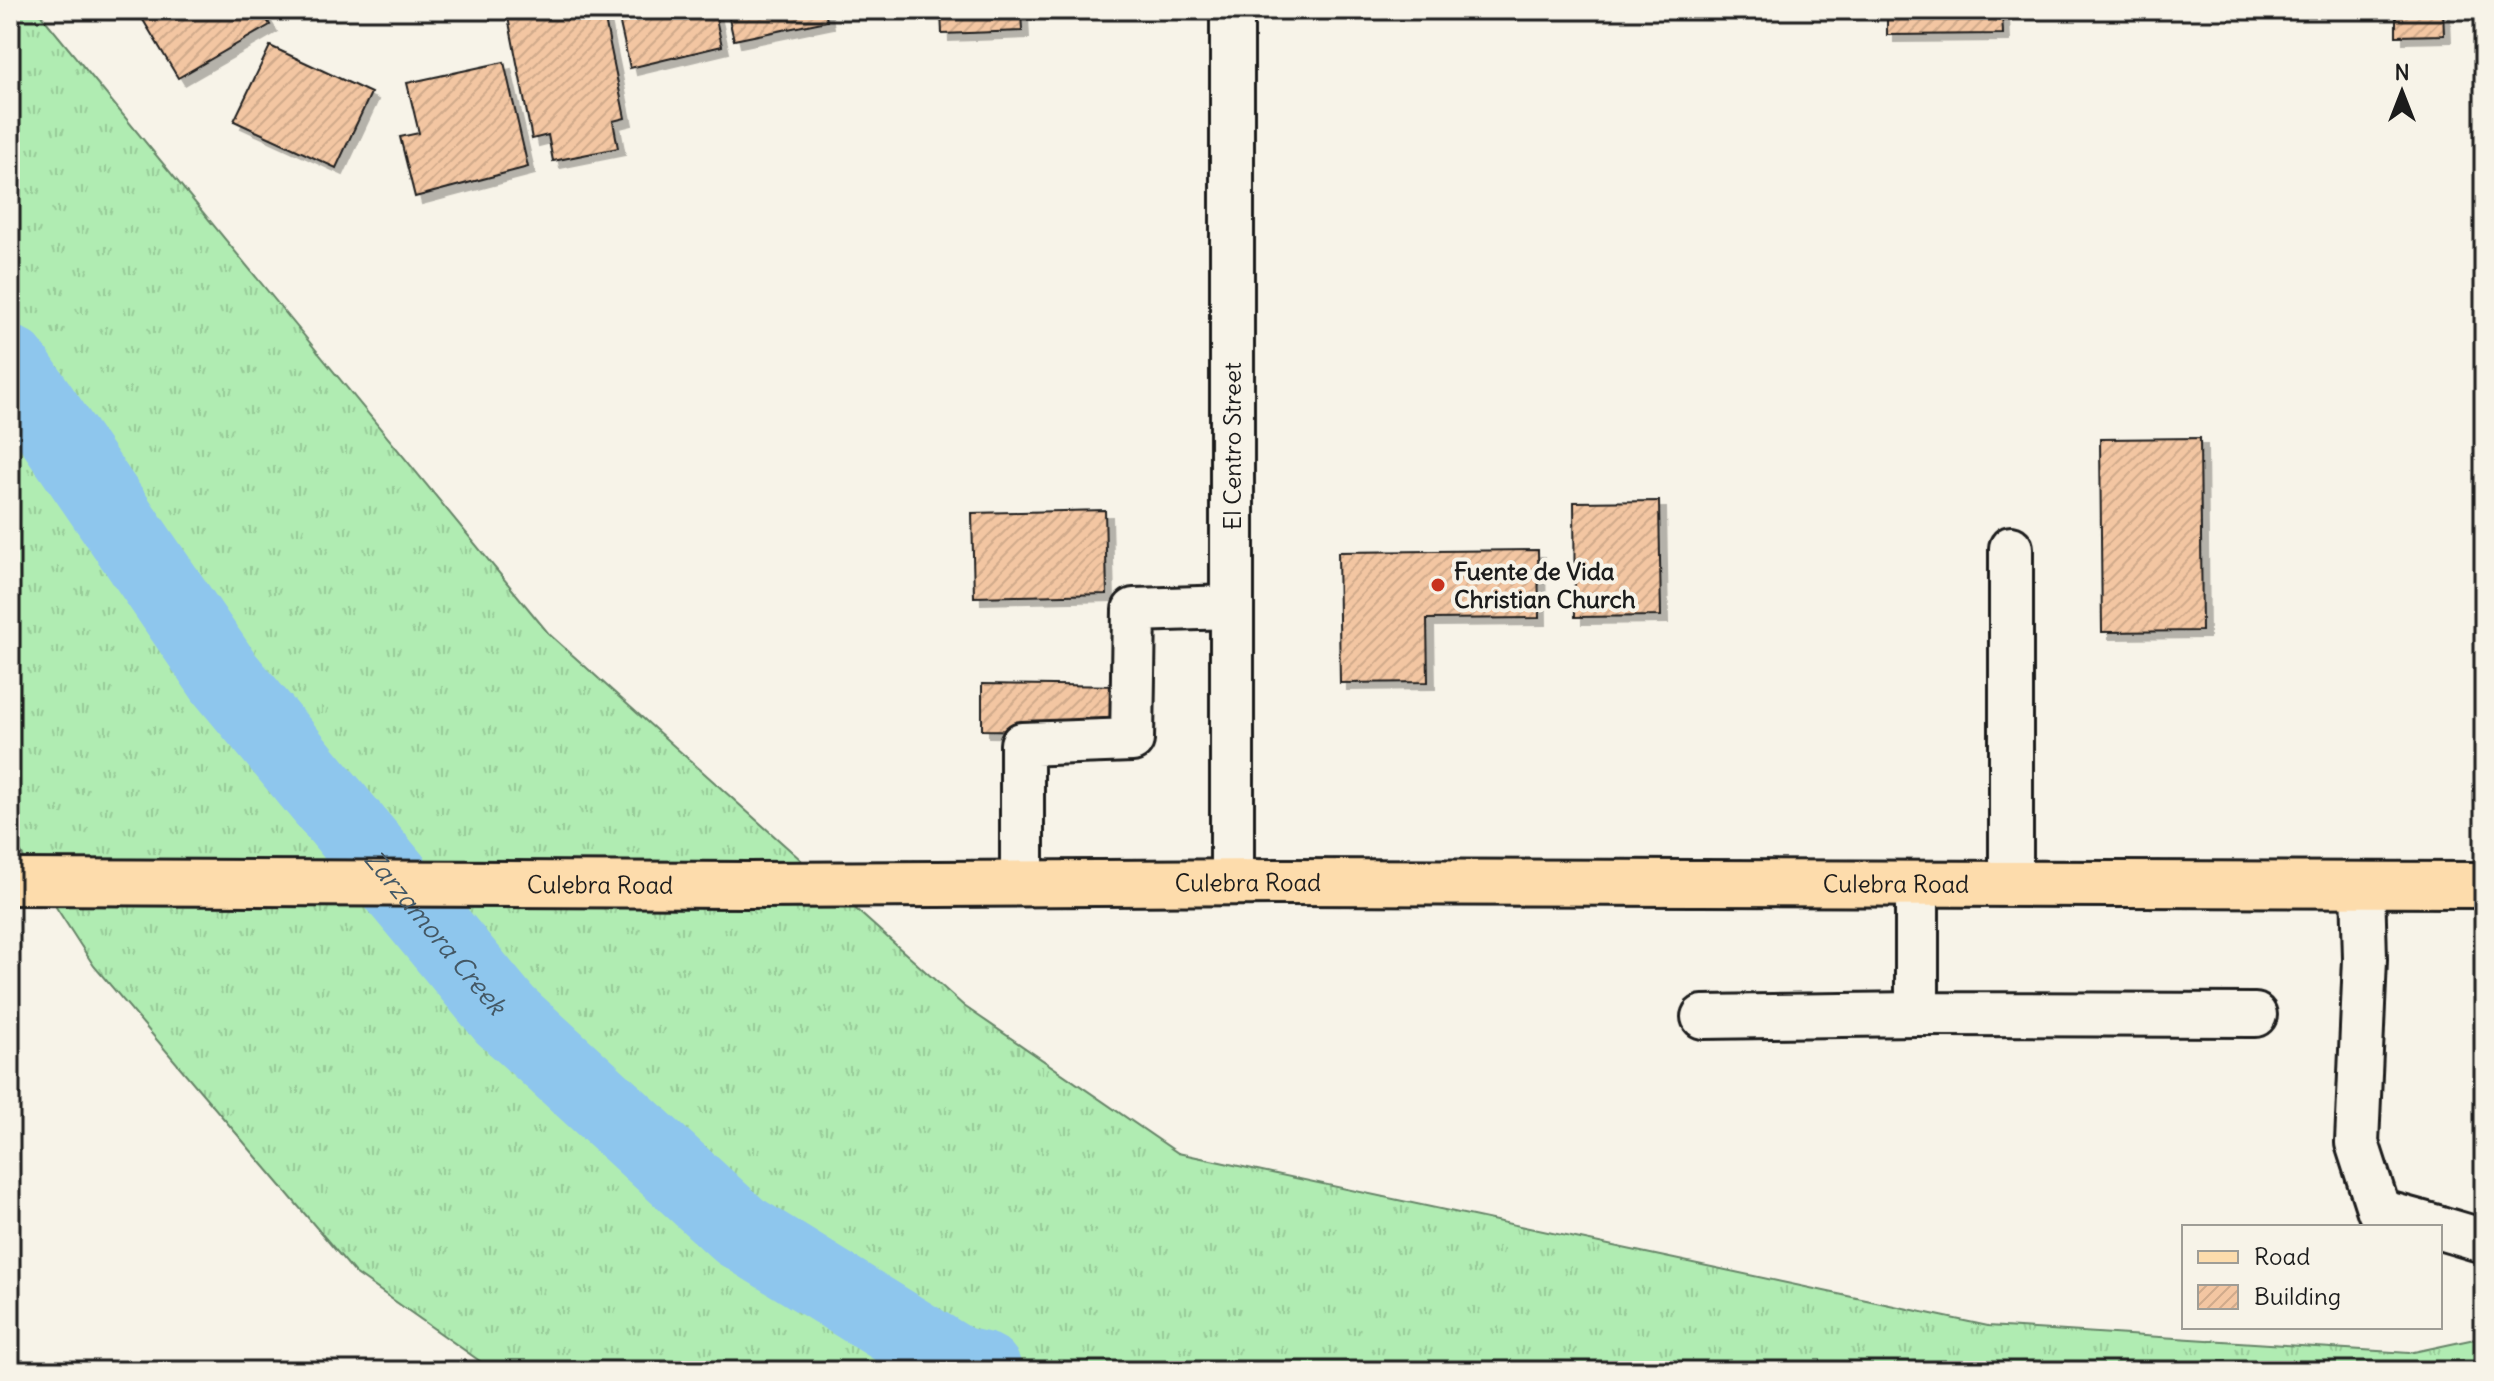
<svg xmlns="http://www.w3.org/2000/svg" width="2494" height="1381" viewBox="0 0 2494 1381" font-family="Delius,sans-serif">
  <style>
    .grass { fill: url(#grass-tufts); stroke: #668467; stroke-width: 2 }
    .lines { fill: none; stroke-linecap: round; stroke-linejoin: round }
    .river { stroke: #8ec6ed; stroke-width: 78 }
    .building { fill: url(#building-hatch); stroke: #1c1c1c; stroke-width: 2; filter: url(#shadow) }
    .minor-casing { stroke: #1c1c1c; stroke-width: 48 }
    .major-casing { stroke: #1c1c1c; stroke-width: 50 }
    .minor { stroke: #f7f3e8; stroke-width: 42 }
    .major { stroke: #fddcac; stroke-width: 44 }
    .poi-dot { fill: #c8321e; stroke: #f7f3e8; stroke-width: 3 }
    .labels { text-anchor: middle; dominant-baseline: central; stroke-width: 8; stroke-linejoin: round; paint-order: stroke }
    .street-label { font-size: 24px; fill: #1c1c1c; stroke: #f7f3e8 }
    .poi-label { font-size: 24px; font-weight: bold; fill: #1c1c1c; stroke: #f7f3e8; text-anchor: start }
    .water-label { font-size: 26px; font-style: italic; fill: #445865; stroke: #f7f3e8 }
  </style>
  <defs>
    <pattern id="grass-tufts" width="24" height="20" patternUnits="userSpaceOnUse" patternTransform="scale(2)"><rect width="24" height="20" fill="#b0ecb2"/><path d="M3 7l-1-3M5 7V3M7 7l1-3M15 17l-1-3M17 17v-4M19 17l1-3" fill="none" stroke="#97ca98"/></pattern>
    <pattern id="building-hatch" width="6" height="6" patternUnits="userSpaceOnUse" patternTransform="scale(2)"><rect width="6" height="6" fill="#f3c6a2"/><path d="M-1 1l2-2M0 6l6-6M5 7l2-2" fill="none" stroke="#d0aa8b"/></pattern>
    <filter id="shadow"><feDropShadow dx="7" dy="7" stdDeviation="0" flood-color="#0004"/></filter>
  </defs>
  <rect width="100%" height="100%" fill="#f7f3e8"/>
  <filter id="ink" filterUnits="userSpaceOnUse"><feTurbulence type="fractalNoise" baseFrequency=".0125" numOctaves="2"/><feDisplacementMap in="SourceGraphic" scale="16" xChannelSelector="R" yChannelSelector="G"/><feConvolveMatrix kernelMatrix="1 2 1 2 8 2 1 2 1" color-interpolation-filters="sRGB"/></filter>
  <g filter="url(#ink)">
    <path class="grass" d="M10,10H37L549,634L964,1006L1178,1153L1988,1326L2409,1353L2484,1337V1371H494L355,1273L94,966L10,836Z"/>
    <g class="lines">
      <path class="river" id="s1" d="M10,365L225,678L505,1015L740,1231L957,1365L983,1371"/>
    </g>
    <g class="building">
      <path d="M137,10H261L270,25L178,78Z"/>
      <path d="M518,10H603L625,118L613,121L618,148L553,161L548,135L532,139L507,12Z"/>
      <path d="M617,10H714L722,46L630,68Z"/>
      <path d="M727,10H825L827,21L734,40Z"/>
      <path d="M941,10H1021L1022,31L942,34Z"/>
      <path d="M1887,10H2002L2003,34L1887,35Z"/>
      <path d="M2396,10H2443L2444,35L2396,36Z"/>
      <path d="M270,46L371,93L336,168L234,121Z"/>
      <path d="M504,62L528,167L415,197L400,137L419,133L407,83Z"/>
      <path d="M2200,438L2202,631L2102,632L2100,439Z"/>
      <path d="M1659,501L1661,616L1575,617L1574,502Z"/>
      <path d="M1105,510L1107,594L974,597L972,513Z"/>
      <path d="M1538,550L1539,618L1427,619L1428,682L1340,683L1338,552Z"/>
      <path d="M982,684L1125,686L1124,732L982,730Z"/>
      <path d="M2481,991H2484L2483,1169Z"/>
    </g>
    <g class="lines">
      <g class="minor-casing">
        <g id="minor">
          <path d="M1232,10V882"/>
          <path d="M2011,548V884"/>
          <path d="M1022,883V744L1132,740L1134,610L1232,607"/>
          <path d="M1917,884V1014L2255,1015"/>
          <path d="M2363,885L2365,959L2357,1143L2379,1211L2437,1227"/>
          <path d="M1703,1017L1917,1014"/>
          <path d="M2440,1228L2477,1239L2484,1237"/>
        </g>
      </g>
      <g class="major-casing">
        <g id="major">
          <path id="s2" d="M10,882L750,885L1283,882L2484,885"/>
        </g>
      </g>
      <use href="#minor" class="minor"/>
      <use href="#major" class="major"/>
    </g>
  </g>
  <circle class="poi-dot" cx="1438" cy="585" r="8"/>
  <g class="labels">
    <g class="street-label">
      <text transform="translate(1232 446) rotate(-90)">El Centro Street</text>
      <text stroke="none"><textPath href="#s2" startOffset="1238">Culebra Road</textPath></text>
      <text stroke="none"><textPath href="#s2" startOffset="590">Culebra Road</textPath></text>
      <text stroke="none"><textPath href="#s2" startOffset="1886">Culebra Road</textPath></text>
    </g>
    <g class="poi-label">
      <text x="1454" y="571">Fuente de Vida<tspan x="1454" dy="28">Christian Church</tspan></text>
    </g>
    <g class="water-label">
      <text stroke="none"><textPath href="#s1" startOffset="710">Zarzamora Creek</textPath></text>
    </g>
  </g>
  <rect width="2494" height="1381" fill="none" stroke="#f7f3e8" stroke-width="40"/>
  <rect x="20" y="20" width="2454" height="1341" fill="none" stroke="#1c1c1c" stroke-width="3" filter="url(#ink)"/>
  <rect x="2182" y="1225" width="260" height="104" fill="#f7f3e8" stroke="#9f9d96" stroke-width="2"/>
  <rect x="2198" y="1251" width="40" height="12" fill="#fddcac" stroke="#9f9d96" stroke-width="2"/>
  <text x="2254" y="1265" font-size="24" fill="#1c1c1c">Road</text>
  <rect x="2198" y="1285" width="40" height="24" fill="url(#building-hatch)" stroke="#9f9d96" stroke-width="2"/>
  <text x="2254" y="1305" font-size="24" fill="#1c1c1c">Building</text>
  <g transform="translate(2402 92)" stroke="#f7f3e8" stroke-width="6" paint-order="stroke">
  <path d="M0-6L14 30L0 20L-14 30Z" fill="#1c1c1c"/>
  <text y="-12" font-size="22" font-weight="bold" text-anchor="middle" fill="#1c1c1c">N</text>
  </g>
</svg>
